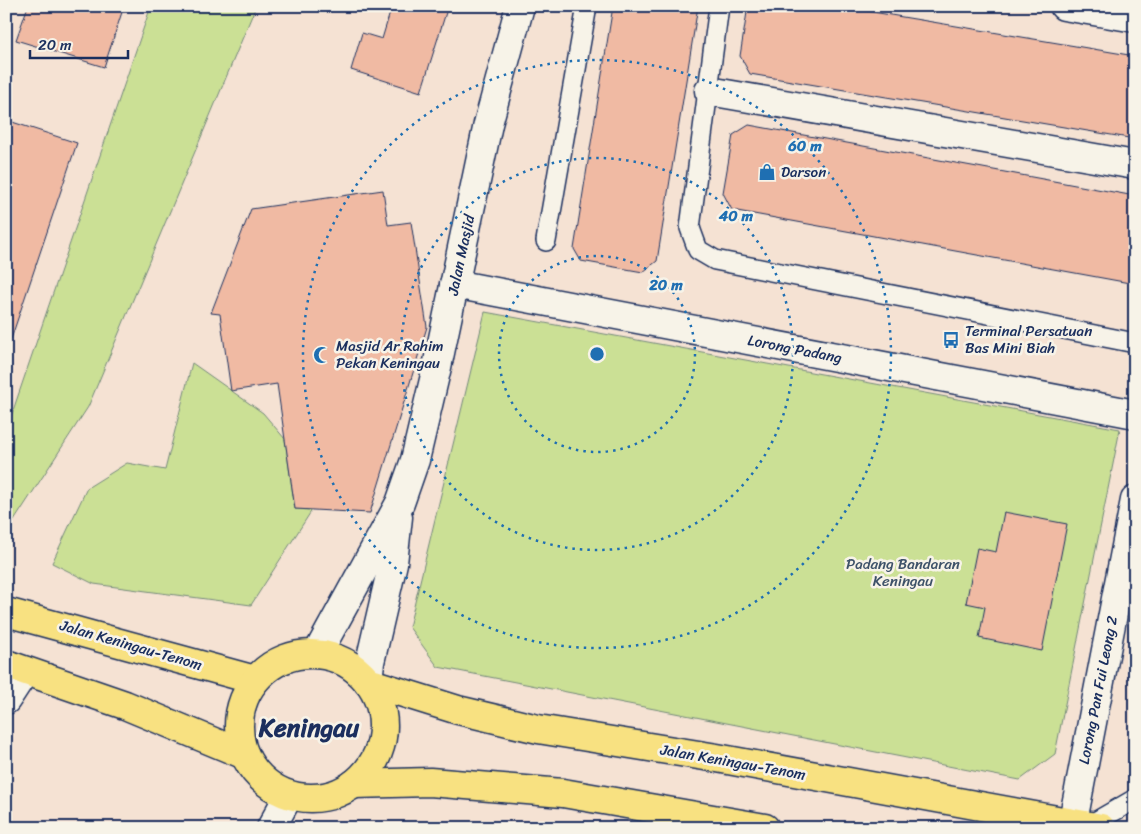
<svg xmlns="http://www.w3.org/2000/svg" width="1141" height="834" viewBox="0 0 1141 834" font-family="Sriracha,sans-serif">
  <style>
    .green { fill: #cbe095; stroke: #73887a }
    .building { fill: #f0baa3; stroke: #1b2f5e }
    .lines { fill: none; stroke-linecap: round; stroke-linejoin: round }
    .service-casing { stroke: #1b2f5e; stroke-width: 22 }
    .pedestrian-casing { stroke: #1b2f5e; stroke-width: 31 }
    .minor-casing { stroke: #1b2f5e; stroke-width: 31 }
    .tertiary-casing { stroke: #1b2f5e; stroke-width: 31 }
    .primary-casing { stroke: #1b2f5e; stroke-width: 31 }
    .service { stroke: #f7f3e8; stroke-width: 19 }
    .pedestrian { stroke: #f7f3e8; stroke-width: 28 }
    .minor { stroke: #f7f3e8; stroke-width: 28 }
    .tertiary { stroke: #f7f3e8; stroke-width: 28 }
    .primary { stroke: #f8e181; stroke-width: 28 }
    .ring { fill: none; stroke: #1f6fb2; stroke-width: 2.5; stroke-dasharray: 2.5 5 }
    .labels { text-anchor: middle; dominant-baseline: central; stroke-width: 5; stroke-linejoin: round; paint-order: stroke }
    .poi-label { font-size: 15px; fill: #1b2f5e; stroke: #f7f3e8; text-anchor: start }
    .street-label { font-size: 15px; fill: #1b2f5e; stroke: #f7f3e8 }
    .park-label { font-size: 15px; fill: #3e5269; stroke: #f7f3e8 }
    .town-label { font-size: 25px; font-weight: bold; fill: #1b2f5e; stroke: #f7f3e8 }
    .centre { fill: #1f6fb2; stroke: #f7f3e8; stroke-width: 2.5 }
    .ring-label { font-size: 15px; text-anchor: middle; font-weight: bold; fill: #1f6fb2; stroke: #f7f3e8; stroke-width: 5; stroke-linejoin: round; paint-order: stroke }
  </style>
  <rect width="100%" height="100%" fill="#f5e2d3"/>
  <filter id="ink" filterUnits="userSpaceOnUse"><feTurbulence type="fractalNoise" baseFrequency=".02" numOctaves="2"/><feDisplacementMap in="SourceGraphic" scale="10" xChannelSelector="R" yChannelSelector="G"/><feConvolveMatrix kernelMatrix="1 2 1 2 8 2 1 2 1" color-interpolation-filters="sRGB"/></filter>
  <g filter="url(#ink)">
    <g class="green">
      <path d="M151,6H256L88,407L10,527L6,526V431Z"/>
      <path d="M485,312L1120,429L1055,754L1020,780L438,667L409,627Z"/>
      <path d="M192,363L263,413L285,439L295,509L312,510L251,605L94,584L52,563L87,488L127,463L165,470Z"/>
    </g>
    <g class="building">
      <path d="M28,6H124L104,67L16,40Z"/>
      <path d="M392,6H448L421,92L351,70L362,33L382,39Z"/>
      <path d="M613,6H698L657,261L643,272L581,261L574,249Z"/>
      <path d="M748,6H837L1135,56V139L750,74L740,56Z"/>
      <path d="M6,120L77,143L11,339L6,338Z"/>
      <path d="M749,125L1135,196V284L732,210L723,193L733,135Z"/>
      <path d="M383,190L388,225L411,222L427,327L370,513L295,509L277,384L231,391L220,314L211,313L251,209Z"/>
      <path d="M1004,512L1067,524L1042,651L979,638L985,607L966,603L977,548L996,552Z"/>
    </g>
    <g class="lines">
      <g class="service-casing">
        <g id="service">
          <path d="M719,6L690,228L698,250L715,260L1135,343"/>
          <path d="M546,241L587,6"/>
          <path d="M1090,825L1135,799"/>
        </g>
      </g>
      <g class="pedestrian-casing">
        <path id="pedestrian" d="M709,91L1135,165"/>
      </g>
      <g class="minor-casing">
        <g id="minor">
          <path d="M1064,6L1135,18"/>
          <path d="M454,284L1135,414"/>
          <path d="M6,700L25,671"/>
          <path d="M1073,821L1135,500"/>
          <path d="M271,828L289,795"/>
        </g>
      </g>
      <g class="tertiary-casing">
        <g id="tertiary">
          <path d="M317,654L400,503L415,460L437,367L488,124L520,6"/>
          <path d="M368,682L370,662L393,563L398,517"/>
        </g>
      </g>
      <g class="primary-casing">
        <g id="primary">
          <path d="M6,612L255,680"/>
          <circle cx="311" cy="726" r="72"/>
          <path d="M6,664L125,705L245,755"/>
          <path d="M368,682L458,710L538,729L717,758L1101,828"/>
          <path d="M354,784L430,782L563,793L765,828"/>
        </g>
      </g>
      <use href="#service" class="service"/>
      <use href="#pedestrian" class="pedestrian"/>
      <use href="#minor" class="minor"/>
      <use href="#tertiary" class="tertiary"/>
      <use href="#primary" class="primary"/>
    </g>
  </g>
  <g class="ring">
    <circle cx="597" cy="354" r="98"/>
    <circle cx="597" cy="354" r="196"/>
    <circle cx="597" cy="354" r="294"/>
  </g>
  <defs>
    <g id="shop-bare" transform="scale(1.35)"><path d="M-5-2.5h2.3a2.7 3.5 0 0 1 5.4 0H5L5.5 6h-11ZM-1.5-2.5h3a1.5 2.3 0 0 0-3 0Z" fill="#1f6fb2" stroke="#f7f3e8" stroke-width="2.5" paint-order="stroke"/></g>
    <g id="bus-bare" transform="scale(1.35)"><path d="M-5-6H5V4H4V6H2V4H-2V6H-4V4H-5ZM-3.5-4V0h7V-4ZM-3.5 1.2v1.5H-2V1.2ZM2 1.2v1.5H3.5V1.2Z" fill="#1f6fb2" stroke="#f7f3e8" stroke-width="2.5" paint-order="stroke"/></g>
    <g id="mosque-bare" transform="scale(1.35)"><path d="M3.5-4.9A6 6 0 1 0 3.5 4.9A5 5 0 1 1 3.5-4.9Z" fill="#1f6fb2" stroke="#f7f3e8" stroke-width="2.5" paint-order="stroke"/></g>
  </defs>
  <g fill-rule="evenodd">
    <use href="#shop-bare" x="767" y="172"/>
    <use href="#bus-bare" x="951" y="340"/>
    <use href="#mosque-bare" x="322" y="355"/>
  </g>
  <g class="labels">
    <g class="poi-label">
      <text x="781" y="172">Darson</text>
      <text x="965" y="331">Terminal Persatuan<tspan x="965" dy="17">Bas Mini Biah</tspan></text>
      <text x="336" y="346">Masjid Ar Rahim<tspan x="336" dy="17">Pekan Keningau</tspan></text>
    </g>
    <g class="street-label">
      <text transform="translate(461 255) rotate(-78)">Jalan Masjid</text>
      <text transform="translate(795 349) rotate(11)">Lorong Padang</text>
      <text transform="translate(131 645) rotate(16)">Jalan Keningau-Tenom</text>
      <text transform="translate(1098 690) rotate(-79)">Lorong Pan Fui Leong 2</text>
      <text transform="translate(733 762) rotate(10)">Jalan Keningau-Tenom</text>
    </g>
    <g class="park-label">
      <text x="903" y="564">Padang Bandaran<tspan x="903" dy="17">Keningau</tspan></text>
    </g>
    <g class="town-label">
      <text x="309" y="727">Keningau</text>
    </g>
  </g>
  <circle cx="597" cy="354" r="8" class="centre"/>
  <g class="ring-label">
    <text x="805" y="151">60 m</text>
    <text x="736" y="221">40 m</text>
    <text x="666" y="290">20 m</text>
  </g>
  <rect width="1141" height="834" fill="none" stroke="#f7f3e8" stroke-width="25"/>
  <rect x="12" y="12" width="1116" height="809" fill="none" stroke="#1b2f5e" stroke-width="2" filter="url(#ink)"/>
  <path d="M30 50v8h98v-8" fill="none" stroke="#1b2f5e" stroke-width="2.5"/>
  <text x="38" y="50" font-size="15" fill="#1b2f5e" stroke="#f7f3e8" stroke-width="4" paint-order="stroke">20 m</text>
</svg>
